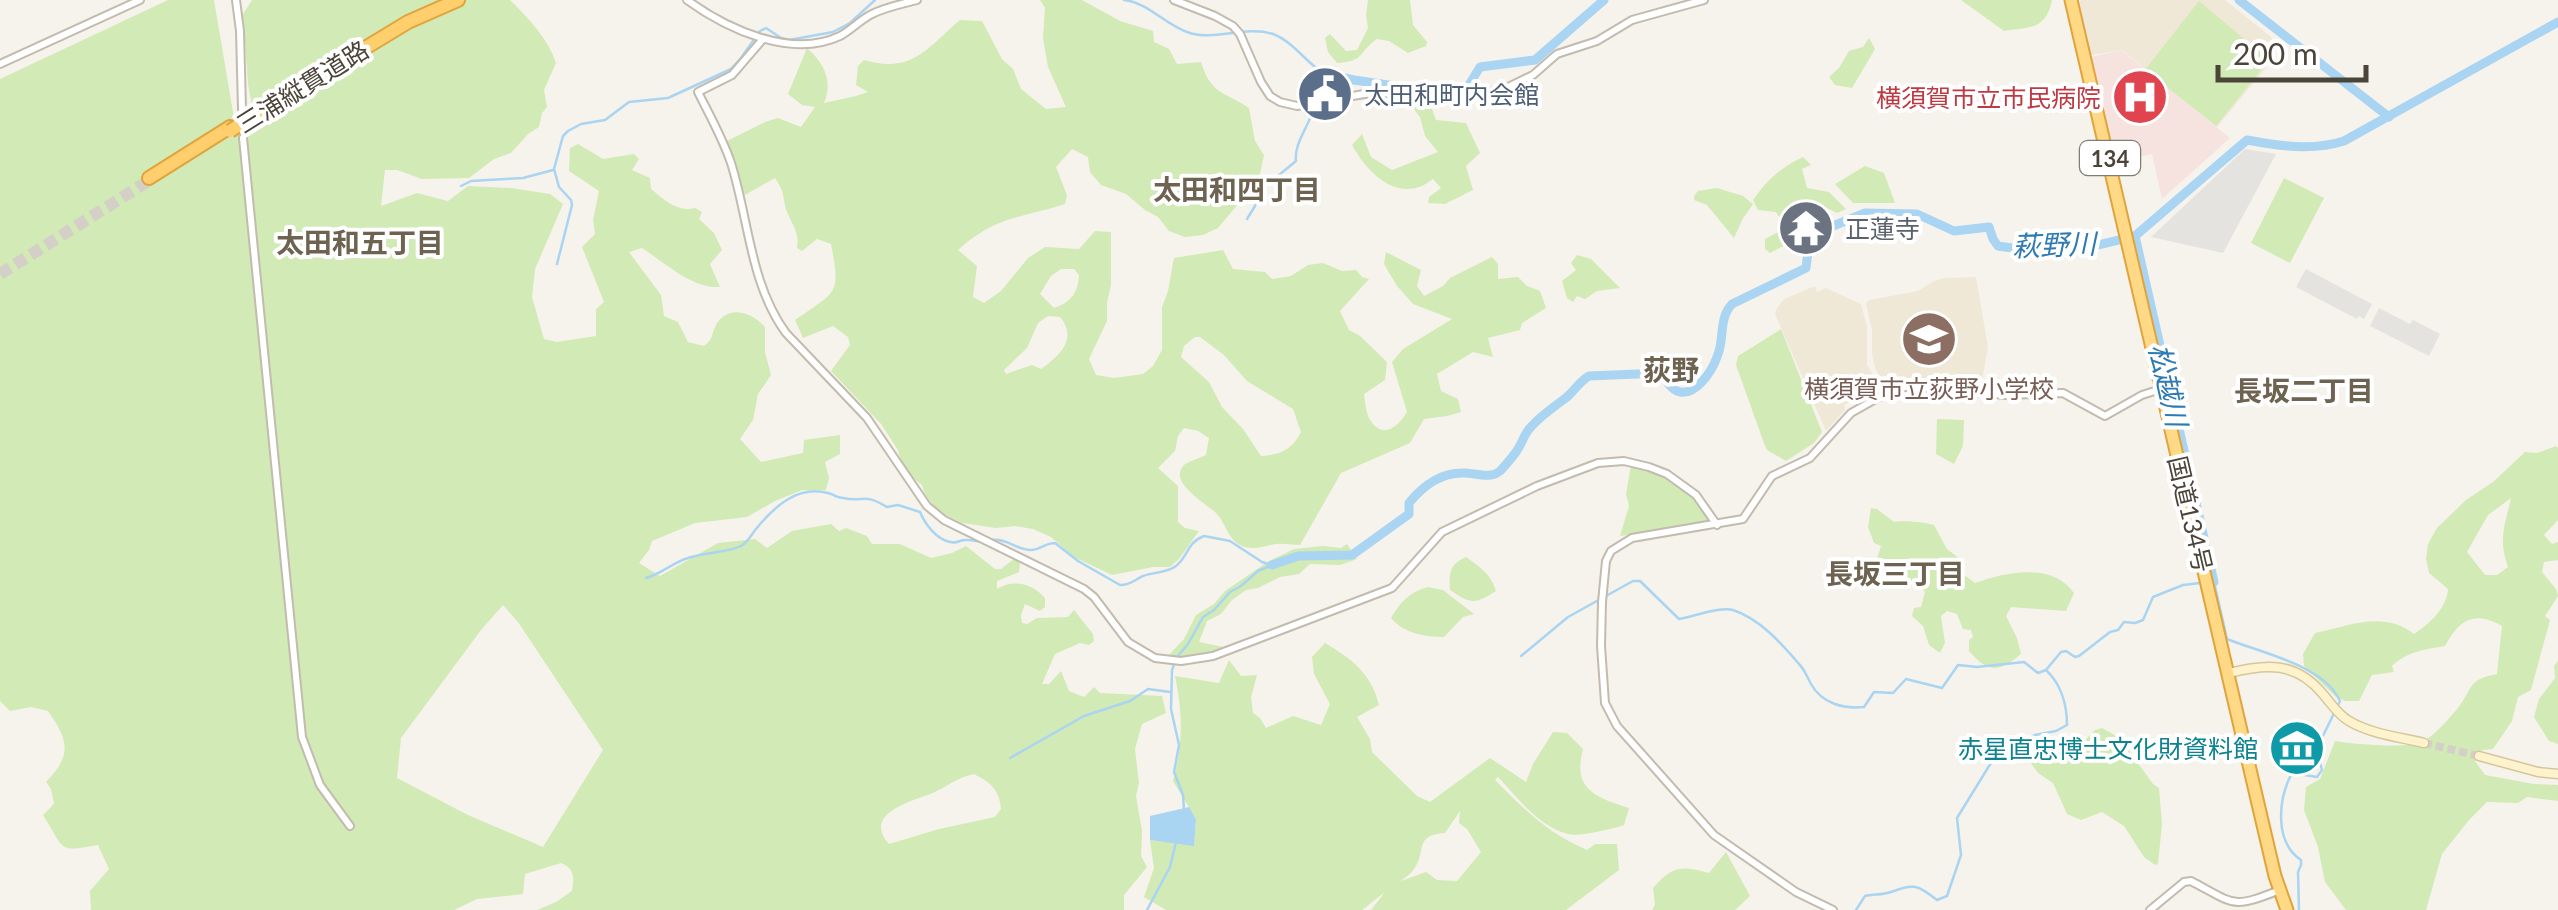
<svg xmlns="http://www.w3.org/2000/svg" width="2558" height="910" viewBox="0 0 2558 910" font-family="Lato,'Noto Sans JP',sans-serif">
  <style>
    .education { fill: #efe8d6 }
    .medical { fill: #f6e3e0 }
    .green { fill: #d2eab5; fill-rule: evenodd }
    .parking { fill: #e5e3e0 }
    .water { fill: #a9d4f2 }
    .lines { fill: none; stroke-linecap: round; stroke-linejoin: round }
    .stream { stroke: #a9d4f2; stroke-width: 2.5 }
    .river { stroke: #a9d4f2; stroke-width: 9 }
    .secondary-tunnel { stroke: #d4d0c8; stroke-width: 8; stroke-dasharray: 8 4; stroke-linecap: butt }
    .motorway-tunnel { stroke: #d4d0c8; stroke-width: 12; stroke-dasharray: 12 6; stroke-linecap: butt }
    .tertiary-casing { stroke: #c2bbae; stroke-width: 10 }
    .secondary-casing { stroke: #d6c79b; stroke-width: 11 }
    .trunk-casing { stroke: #e0a43c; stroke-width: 15 }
    .motorway-casing { stroke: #e0a43c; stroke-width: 16 }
    .tertiary { stroke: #fff; stroke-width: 6 }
    .secondary { stroke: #fff3cd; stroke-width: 8 }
    .trunk { stroke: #ffd985; stroke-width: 11 }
    .motorway { stroke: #ffcf6e; stroke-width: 12 }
    .motorway-bridge-casing { stroke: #e0a43c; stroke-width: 16; stroke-linecap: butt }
    .motorway-bridge { stroke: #ffcf6e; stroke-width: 12 }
    .labels { text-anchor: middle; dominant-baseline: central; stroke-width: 8; stroke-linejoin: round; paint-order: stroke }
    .shield { fill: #fff; stroke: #817c74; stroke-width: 2.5 }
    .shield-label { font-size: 22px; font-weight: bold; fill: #4b4439 }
    .street-label { font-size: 25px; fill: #4b4439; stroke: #fff }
    .service-label { font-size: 25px; fill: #4e5e75; stroke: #fff; text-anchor: start }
    .health-label { font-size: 25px; fill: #be3a42; stroke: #fff; text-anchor: end }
    .worship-label { font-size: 25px; fill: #5b616d; stroke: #fff; text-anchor: start }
    .education-label { font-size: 25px; fill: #785e54; stroke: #fff }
    .culture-label { font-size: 25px; fill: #0d838f; stroke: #fff; text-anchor: end }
    .neighbourhood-label { font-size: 28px; font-weight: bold; fill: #6e6250; stroke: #fff }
    .water-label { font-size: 28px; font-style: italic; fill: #2e7ab2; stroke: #fff }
  </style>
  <rect width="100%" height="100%" fill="#f6f3ec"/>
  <g class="education">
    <path d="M2081,0H2225L2271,37L2274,46L2273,59L2217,127L2122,50L2091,55L2079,3Z"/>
    <path d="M1976,277L1988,347L1981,386L1903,380L1884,384L1875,368L1872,354V330L1866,303L1869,300L1918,291L1934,281L1944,278Z"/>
    <path d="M1815,286L1817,292L1826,288L1861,304L1867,328V364L1878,385L1876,392L1861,400L1858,399L1844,405L1845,410L1826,431L1775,314L1777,308L1784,299Z"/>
  </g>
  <path class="medical" d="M2121,50L2230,138L2162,199L2152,154L2115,161L2091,57Z"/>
  <g class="green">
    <path d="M168,0H214L236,130L255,123L248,84L243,14L252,0H510C529,19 547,37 556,63L544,90L547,107L542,113L539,127L528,134L511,153L494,159L469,178L422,179L397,170H385L381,206L417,193L448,201L468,186L511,188L550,194L563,204L535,269L532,297L544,339L557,342L596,336V309L604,302L582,247L595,234L593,220L599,191L569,171L570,148L578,144L603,159L634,154L639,159L632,170L650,178L651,189C663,199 678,213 695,208L702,212L699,219L714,233L722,250L710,264L720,287C692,289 664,262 642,248L629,252L661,295L664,316L678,322L688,342L704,346C714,339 711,334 716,325C728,304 752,312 765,327V352L771,375L758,394L753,420L740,439L761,462L803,453L804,440L840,435V454L825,462L829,478L826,490H802L775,501L747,517L695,523L652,541L649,550L639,563L660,576L718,543L755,539L767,548L792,531L831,524L839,531L846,528L867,536L872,544H900L931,558L952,553L966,546L995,569H1001L1015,558L1020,562L1019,572L997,581V589C1013,579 1032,583 1045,598V607L1040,611L1025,604L1021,615L1022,623L1027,624L1037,618L1068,617L1074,610L1093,634L1094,641L1089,645L1080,643L1055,654L1042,684H1049L1061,671L1069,691L1084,697L1094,687L1100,693L1162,696L1166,713L1142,724L1135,749L1139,783L1136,796L1142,831L1141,856L1147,867L1124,895V910H537L556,902L572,891C574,877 575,869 561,863L525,874L523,894L477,899L454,910H91L90,891L109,869L98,845C56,853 65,849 43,815L54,804L51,789L46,782C72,755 69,741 48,711L31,707L10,711L0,701V79ZM503,605L518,622L603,750L543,847L468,815L397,778L401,738L481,630ZM974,774C991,783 999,789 1001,809L995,817L939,829L889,844C862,814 910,802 930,794C948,787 953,779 974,774Z"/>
    <path d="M1040,0H1082L1120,21L1153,31L1154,42L1169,49L1177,64L1201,62C1211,95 1224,91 1249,108L1255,141L1264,155L1259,179L1218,228L1203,235L1185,237L1169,231L1158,217L1145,210L1126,194L1101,185L1090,172L1088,157L1072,149L1056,167L1067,195L1065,204C1019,219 998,215 958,250L977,266L973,297L984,303L1001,291L1028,258L1045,247L1079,249L1095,231L1111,232V285L1107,303V321L1089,359L1096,375L1114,378L1143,374L1153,366L1162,350V307L1168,291L1174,258L1223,250L1233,269L1265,272L1272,279L1291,276L1308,265L1323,263L1342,271L1356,270L1362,277L1369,279L1340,311L1349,330L1360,336L1387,362L1385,380L1364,394C1365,401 1366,412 1369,418C1382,441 1398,427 1407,412L1392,362L1403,349L1452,319L1413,304L1397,286L1384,264L1386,252L1421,270L1417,286L1424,296L1443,286L1450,278L1492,257L1498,264V279L1518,277L1527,286L1540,291L1546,308L1522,323L1520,330L1488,338L1493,357L1473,352L1437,374L1441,391L1458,399L1461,412L1447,416L1424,419L1410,443L1341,473L1300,545C1292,545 1284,543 1276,544C1262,546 1252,552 1238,544C1227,537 1225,521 1215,512C1207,504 1167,482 1184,465C1189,461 1200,458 1206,455L1209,438L1198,431L1184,428L1178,436L1175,451L1158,468L1178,486V522L1185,528L1199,531L1179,559L1170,567H1153L1112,575L1074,557L1051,537L1033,529L1015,526L996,528L962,523L937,511L925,494L922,485L903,470L898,450L881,424L831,371L850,345L848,337L833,326L803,338L795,320C837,290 841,296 831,244L817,239L802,251L797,248C800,231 791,224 786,209C782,193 785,193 775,178L745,195L741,190L727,141L765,122L778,118L801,127L815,107L802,105L788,94L807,48C825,64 833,82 824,103L856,96L868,92L856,85L858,66L864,60C912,74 926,49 960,20L982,21L1002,59L1013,69L1021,89L1046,109L1066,107L1048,67L1043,38L1045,8ZM1061,269H1074L1079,275C1078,292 1072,302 1054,308L1040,294L1051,276ZM1048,316L1060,317C1078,338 1060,356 1041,369L1032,365L1006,374L1004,370L1027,348L1038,323ZM1195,337H1200L1224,355L1247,381L1293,409L1301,432C1292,450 1280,455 1261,456L1243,429L1222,407L1209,382L1181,357L1184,346Z"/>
    <path d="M1368,0H1410L1413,25L1427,42L1426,46L1408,53L1389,41L1377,39C1357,53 1366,61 1337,63L1328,52L1325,38L1330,34L1346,51L1357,50L1368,28L1366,15Z"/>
    <path d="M1961,0H2052C2046,30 2030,27 2004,31Z"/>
    <path d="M2199,1L2269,60L2216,126L2145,70Z"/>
    <path d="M1869,38L1875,49L1852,88L1835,85L1829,77L1839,68L1849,51L1863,47Z"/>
    <path d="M1410,104H1430L1436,120L1466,123L1480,153L1466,166L1473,190L1445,204L1428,203L1429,197L1441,188L1433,179C1428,182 1424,186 1419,187C1389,197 1364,167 1352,145L1362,134L1371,157L1392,170L1438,152L1425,136L1420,117Z"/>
    <path d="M1803,157L1811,165L1802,169L1807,188L1829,192L1846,209L1837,213L1825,207L1815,206L1793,223L1789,231L1793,241L1770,253L1765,249V239L1780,231L1781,220L1776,212L1758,210L1753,200C1767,180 1780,168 1803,157Z"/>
    <path d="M1865,166L1884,173L1895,203H1853L1835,184Z"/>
    <path d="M2284,178L2324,198L2290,263L2251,243Z"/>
    <path d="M1717,188L1743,196L1753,204L1742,220L1734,238L1707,205L1694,200V196L1698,191Z"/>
    <path d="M1577,255L1591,259L1620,288L1597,291L1585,299L1577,296L1573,302L1567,298L1562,281L1576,270L1571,263Z"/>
    <path d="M1781,329L1822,432L1814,443L1786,461L1767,450L1765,446L1736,365L1738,356L1743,353Z"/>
    <path d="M1937,419L1964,420L1963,446L1954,464L1936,454Z"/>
    <path d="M2556,446L2558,448V520L2544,535L2552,544L2558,542V560L2544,562L2542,572L2556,589L2558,596L2545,616L2550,620L2531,690L2518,697L2512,721L2493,749L2482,750L2475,761L2485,775L2534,784L2558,785V801L2527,797L2518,803L2487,802L2469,820L2442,854L2426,910H2346L2325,882L2318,847L2304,810L2306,787L2320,779L2335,741C2351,744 2409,749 2422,742C2434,736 2449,719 2457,709C2474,688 2466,680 2497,674L2502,626C2474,610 2459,620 2445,646C2426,649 2406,652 2392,666L2394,672L2372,675L2359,701H2345L2336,697L2304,666L2303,654L2315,633C2350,626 2383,610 2414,634C2429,624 2447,608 2448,589L2429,573L2426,559L2428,544L2437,528L2466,500L2493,482L2525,452L2537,453ZM2511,498C2505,525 2498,539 2508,567L2497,575H2485L2467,552L2488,515Z"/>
    <path d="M1631,465C1672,476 1688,488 1712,523L1620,536L1629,506L1626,494Z"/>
    <path d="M1871,508L1877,509L1894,522C1903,520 1924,522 1934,525L1947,549L1960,559L1963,574L1975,583C2006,572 2052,562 2074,593L2066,611L2011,607L2006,616L2017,638L2021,654C1999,672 1989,674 1969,651V640L1973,637L1971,630L1963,629L1957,614L1947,611L1941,616L1945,643L1940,653L1929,645L1923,626L1912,616L1914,608L1921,607L1925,592C1912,572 1893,595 1876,562L1881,546L1874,543L1868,527Z"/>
    <path d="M1347,544L1357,559L1340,565L1310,564L1299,574L1280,577L1258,588L1246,590L1232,600L1221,614L1207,621L1199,642L1228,648L1181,661L1166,658L1184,639L1196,615L1214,604L1225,591L1269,561L1294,549L1323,546L1341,548Z"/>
    <path d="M1466,557C1480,567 1491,574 1496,591C1474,605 1471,604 1450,590C1449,573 1449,565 1466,557Z"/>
    <path d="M1428,587L1443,590L1474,614L1463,617L1444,637C1425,637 1403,633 1391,618C1401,601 1410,592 1428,587Z"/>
    <path d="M1325,643C1352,659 1371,673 1379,705L1357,717L1370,739L1372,752L1417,796L1430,802L1490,758L1526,782L1533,764L1553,732L1567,733L1583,749C1572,790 1596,797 1629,808L1624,825C1611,829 1581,837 1568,834C1538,826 1518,798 1498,777L1495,780C1525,810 1547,833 1587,850L1595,844H1617L1619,870L1566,910H1371L1385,892L1362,910H1166L1144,897L1154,868L1150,840L1194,845L1196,819L1173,781C1183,743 1183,715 1175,676L1219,683L1229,660L1241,676L1257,675L1251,697L1253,713L1260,718L1266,728L1293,716L1321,725L1330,704L1314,674L1312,657ZM1460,811L1459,823L1467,829L1481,852L1457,881L1437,880L1426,872L1401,881C1405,877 1411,874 1414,869C1427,852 1413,835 1445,833Z"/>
    <path d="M2558,661V744L2549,741L2534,717L2539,699L2555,678L2554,666Z"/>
    <path d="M2102,728L2120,738L2153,784L2159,788L2162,824L2158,864L2155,865L2144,857L2124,826L2102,812L2081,820L2067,814L2053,783L2038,773L2025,755C2042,748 2054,748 2070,756L2095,730Z"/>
    <path d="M1726,852L1750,896L1735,910H1652L1655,905L1653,888C1672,866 1681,865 1709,873Z"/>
  </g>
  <g class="parking">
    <path d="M2245,149L2276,154L2223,253L2151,237Z"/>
    <path d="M2306,269L2372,304L2364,319L2359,316L2357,319L2296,287Z"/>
    <path d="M2379,308L2410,324L2413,320L2440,334L2429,356L2370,326Z"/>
  </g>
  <path class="water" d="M1189,807L1196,819L1194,846L1150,840V816Z"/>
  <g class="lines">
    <g class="stream">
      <path d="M1124,0C1149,3 1164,24 1187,32C1214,42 1245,25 1273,34C1292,41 1306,62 1323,73C1314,84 1316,99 1312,113C1307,129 1294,144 1296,161L1262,189L1255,206L1247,219"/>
      <path d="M461,186L471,181L523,178L553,170"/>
      <path d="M557,264L572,205L571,200L559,187L554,169L563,136L568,131L581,124L605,120L629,102L668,98L731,69L741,58L760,31L766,28L781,38L789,40L833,32L850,23L875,0"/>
      <path d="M993,540C1007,538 1018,551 1032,550C1042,549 1045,543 1055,543L1078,561L1120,585C1131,585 1134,580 1143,576C1154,572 1167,573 1176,566C1189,556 1186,543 1204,536L1230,541L1262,562L1272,565"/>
      <path d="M646,578C661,574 672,563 688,558C704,552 727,553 741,546C748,542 751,535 756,529C774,507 797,485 828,493C839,496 831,496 843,498C865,503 862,492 887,507L898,505L920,512C925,524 936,539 950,542C960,544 958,539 968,540C974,540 979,542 985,542"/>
      <path d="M2212,582H2214L2227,639C2261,653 2324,665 2340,701L2320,742L2318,754L2322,770L2317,777L2292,773C2278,799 2274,842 2301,860V865L2298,872L2299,910"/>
      <path d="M1521,656L1568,617L1633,581H1640L1679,619C1692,617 1721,606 1733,610C1760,619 1781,643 1799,664C1805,670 1807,677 1811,684C1822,704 1844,709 1864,707L1874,692L1893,693L1906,679L1942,688L1958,665L1977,667L2024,662L2038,673L2046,670"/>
      <path d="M1010,758L1084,716L1130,701L1148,689L1170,692"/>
      <path d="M1184,810L1183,795L1174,772L1179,745L1171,709L1172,670L1177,657L1188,644L1203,617L1214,610L1230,592L1241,586L1258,571L1270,566"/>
      <path d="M1147,910L1170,867L1176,842"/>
      <path d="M1856,910L1865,896C1874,894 1883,895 1891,892C1914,883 1918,885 1937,900L1947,896L1961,855L1957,818L1989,766L1999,754L2016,744L2035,735L2056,731L2067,725C2067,705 2061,684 2046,670L2061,652L2066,651L2075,657L2079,656L2110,632L2118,630L2124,622L2135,623L2143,620L2153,597L2183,585L2200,583"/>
    </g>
    <g class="river">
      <path d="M2239,0L2389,117"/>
      <path d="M1323,73L1354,80L1449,94L1467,88L1480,67L1535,60L1604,0"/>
      <path d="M1272,565L1298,556L1352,555L1409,514V503C1422,487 1440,473 1462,473C1473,472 1490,480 1500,471C1504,467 1517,452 1519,447C1523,441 1525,432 1531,427C1539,417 1556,405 1567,397C1575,390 1580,381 1589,376L1661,373C1666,379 1669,388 1677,391C1695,398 1712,371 1717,357C1725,340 1718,319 1732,304L1806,268L1809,243L1833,226L1865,213L1917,214L1954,231L1989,227L1993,239L1998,246L2012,248L2035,249L2057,244L2070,249H2081L2135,236"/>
      <path d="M2214,582L2135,236L2247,140C2279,146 2313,151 2344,141L2558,22"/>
    </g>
    <path class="secondary-tunnel" d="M2424,743L2479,756"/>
    <path class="motorway-tunnel" d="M0,274L150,180"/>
    <g class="tertiary-casing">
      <g id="tertiary">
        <path d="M236,0L240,31L242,109"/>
        <path d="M687,0C727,29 791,59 840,36C851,30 860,20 872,14C886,7 902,4 917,0"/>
        <path d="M1174,0L1215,16L1233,26L1240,34L1261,82L1270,96L1280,102L1297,106L1364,94L1383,93L1437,99L1463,97L1504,89L1533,75L1557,54L1597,41L1632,20L1704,0"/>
        <path d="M763,39L732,75L698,92C710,116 723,139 731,163C749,220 750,284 786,333L867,418L927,506L944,520L1084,589L1094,597L1128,642L1155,658L1181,661L1213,656L1392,588L1442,532L1537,486L1598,463L1624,461L1649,467L1667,474L1696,495L1717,525"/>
        <path d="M0,64L140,0"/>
        <path d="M243,138L302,737L320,785L350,826"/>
        <path d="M1833,910L1796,892L1714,835L1617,726L1605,703L1601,646L1602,602L1606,561L1611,551L1632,538L1743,519L1772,476L1810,458L1851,413L1897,387H1921L2006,395L2063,393L2105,416L2142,395L2161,389"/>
        <path d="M2150,910L2184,882L2191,881C2236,905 2231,909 2280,890"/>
      </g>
    </g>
    <g class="secondary-casing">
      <g id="secondary">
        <path d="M2229,673C2265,664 2295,661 2322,693C2331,703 2337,714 2349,721C2371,734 2399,737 2424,743"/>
        <path d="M2479,756L2538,772L2558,774"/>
      </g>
    </g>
    <g class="trunk-casing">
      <path id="trunk" d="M2071,0L2259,808L2275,876L2287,910"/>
    </g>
    <g class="motorway-casing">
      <g id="motorway">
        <path d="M253,116L408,22L458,0"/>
        <path d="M149,178L230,127"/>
      </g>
    </g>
    <use href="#tertiary" class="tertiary"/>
    <use href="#secondary" class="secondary"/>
    <use href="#trunk" class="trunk"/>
    <use href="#motorway" class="motorway"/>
    <g class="motorway-bridge-casing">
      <path id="motorway-bridge" d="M230,131L253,116"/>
    </g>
    <use href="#motorway-bridge" class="motorway-bridge"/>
  </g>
  <defs>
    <g id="civic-disc" transform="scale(2.875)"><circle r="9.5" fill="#5c6f8a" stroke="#fff"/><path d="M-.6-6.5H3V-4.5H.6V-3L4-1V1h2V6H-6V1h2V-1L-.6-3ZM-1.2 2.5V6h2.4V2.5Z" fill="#fff"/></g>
    <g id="hospital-disc" transform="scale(2.875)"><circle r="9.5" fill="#e0444e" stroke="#fff"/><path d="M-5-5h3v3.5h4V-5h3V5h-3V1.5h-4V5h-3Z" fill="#fff"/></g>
    <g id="temple-disc" transform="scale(2.875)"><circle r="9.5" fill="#6b7280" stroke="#fff"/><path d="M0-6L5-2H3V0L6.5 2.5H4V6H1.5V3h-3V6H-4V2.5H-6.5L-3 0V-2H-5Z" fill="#fff"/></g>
    <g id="school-disc" transform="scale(2.875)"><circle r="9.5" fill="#8d6e63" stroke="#fff"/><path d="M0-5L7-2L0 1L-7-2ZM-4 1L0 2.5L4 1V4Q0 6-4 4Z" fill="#fff"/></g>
    <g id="museum-disc" transform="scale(2.875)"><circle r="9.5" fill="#0f9aa8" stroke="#fff"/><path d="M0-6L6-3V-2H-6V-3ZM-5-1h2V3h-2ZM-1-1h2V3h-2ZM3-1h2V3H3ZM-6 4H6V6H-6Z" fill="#fff"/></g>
  </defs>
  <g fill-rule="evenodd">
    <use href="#civic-disc" x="1325" y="94"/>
    <use href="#hospital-disc" x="2140" y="97"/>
    <use href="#temple-disc" x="1806" y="228"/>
    <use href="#school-disc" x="1929" y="339"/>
    <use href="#museum-disc" x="2297" y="748"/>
  </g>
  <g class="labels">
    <rect class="shield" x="2080" y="141" width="60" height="34" rx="8"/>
    <g class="shield-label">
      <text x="2110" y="158">134</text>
    </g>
    <g class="street-label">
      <text transform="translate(302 86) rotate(-32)">三浦縦貫道路</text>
      <text transform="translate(2191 514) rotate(77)">国道134号</text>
    </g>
    <g class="service-label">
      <text x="1364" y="94">太田和町内会館</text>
    </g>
    <g class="health-label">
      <text x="2101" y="97">横須賀市立市民病院</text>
    </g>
    <g class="worship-label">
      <text x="1845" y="228">正蓮寺</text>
    </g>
    <g class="education-label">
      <text x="1929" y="388">横須賀市立荻野小学校</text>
    </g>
    <g class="culture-label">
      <text x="2258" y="748">赤星直忠博士文化財資料館</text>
    </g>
    <g class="neighbourhood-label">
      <text x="1237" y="189">太田和四丁目</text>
      <text x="360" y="242">太田和五丁目</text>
      <text x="1671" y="369">荻野</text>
      <text x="2304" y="390">長坂二丁目</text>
      <text x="1895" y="573">長坂三丁目</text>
    </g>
    <g class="water-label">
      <text transform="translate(2054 244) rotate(-2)">萩野川</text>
      <text transform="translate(2169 385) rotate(77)">松越川</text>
    </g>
  </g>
  <path d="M2218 65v15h148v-15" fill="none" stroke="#4b4439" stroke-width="5"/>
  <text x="2233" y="65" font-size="30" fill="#4b4439" stroke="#ffffff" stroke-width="8" paint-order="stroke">200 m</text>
</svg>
